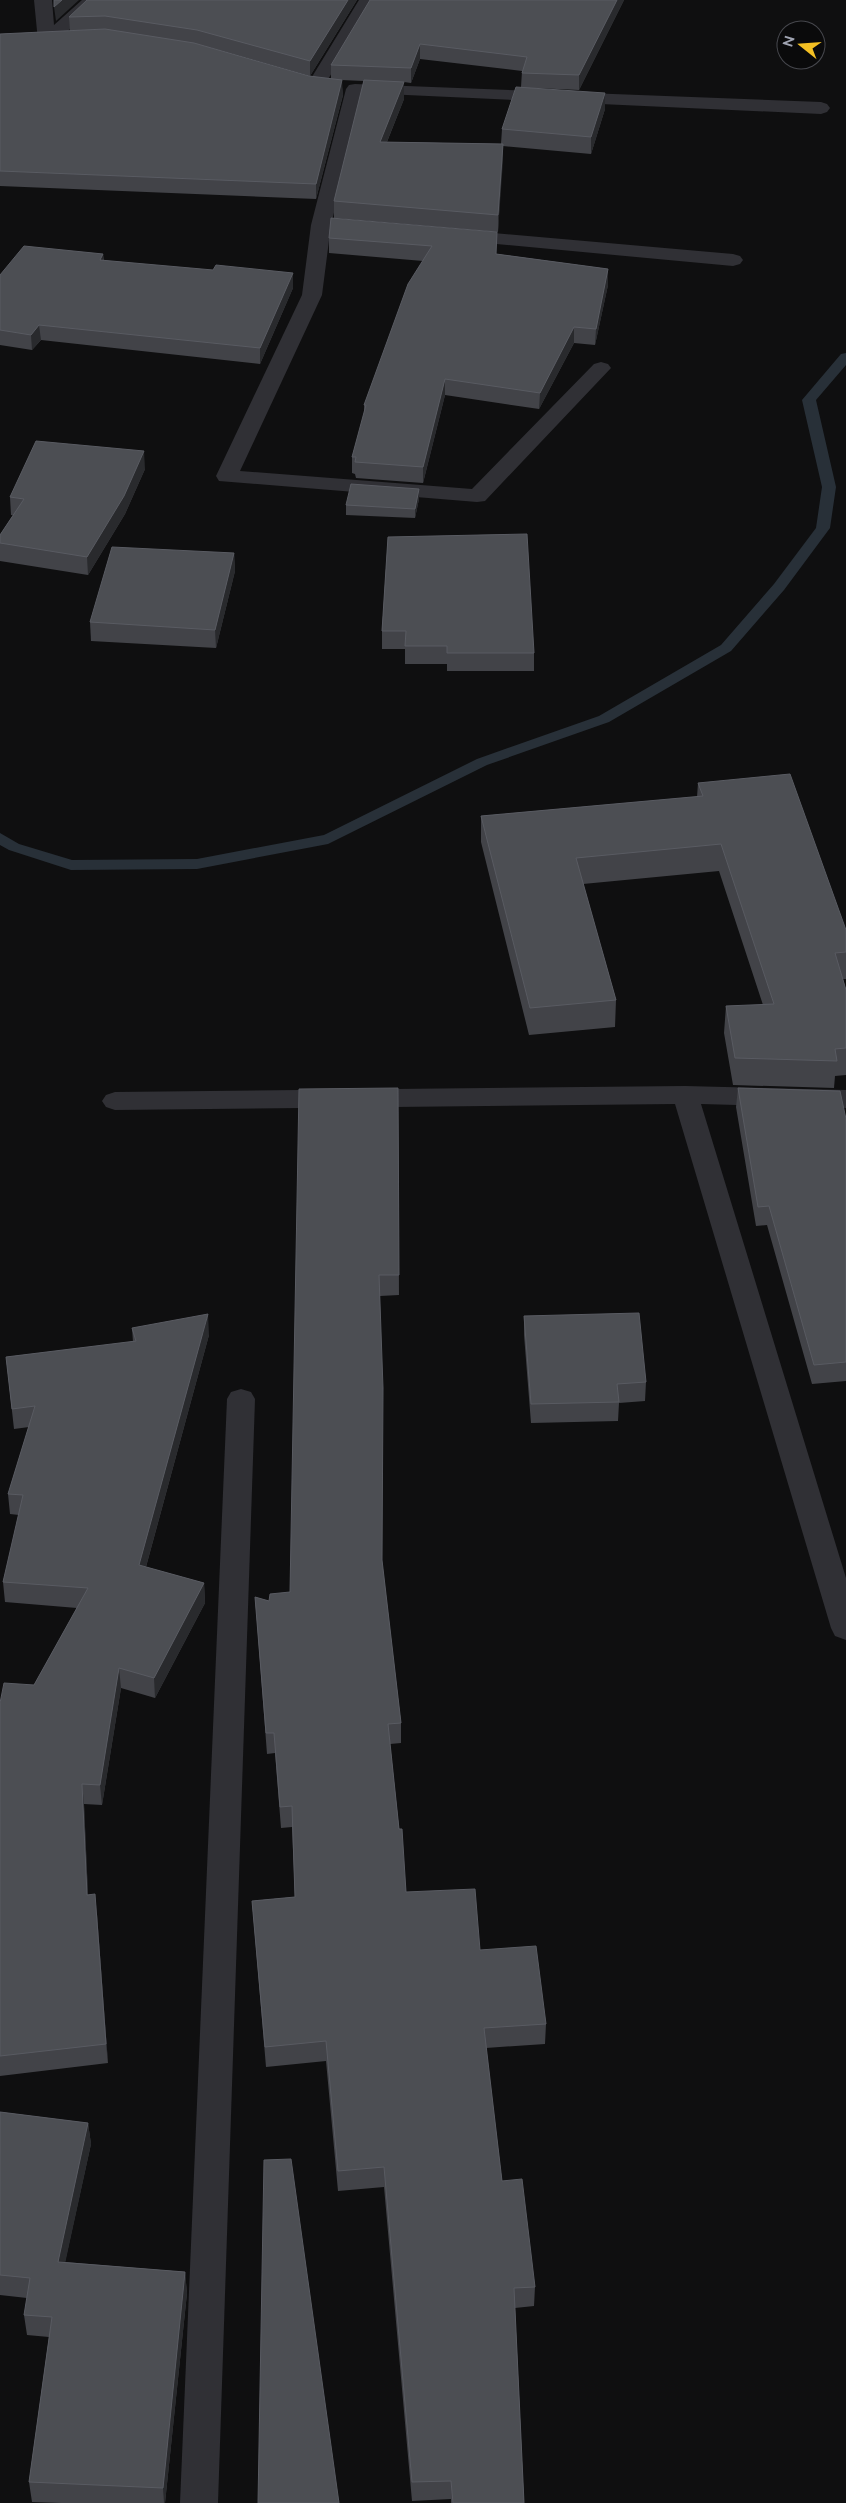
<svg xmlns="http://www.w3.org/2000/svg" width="846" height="2503" viewBox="0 0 846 2503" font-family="Raleway,sans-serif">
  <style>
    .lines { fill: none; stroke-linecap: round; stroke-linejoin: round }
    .stream { fill: #283038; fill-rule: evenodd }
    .minor { fill: #303035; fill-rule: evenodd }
    .wall { fill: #424348; fill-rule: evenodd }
    .shaded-wall { fill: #292a2d }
    .building { fill: #4c4e53; stroke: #595b62 }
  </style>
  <rect width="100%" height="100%" fill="#0f0f10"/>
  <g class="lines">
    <path class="stream" d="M846,353V365L816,400L836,487L830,528L784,590L731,651L609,722L487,765L328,844L197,869L71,870L9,850L0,845V833L19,844L72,860L197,859L324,835L477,759L599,716L721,645L774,584L816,528L822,487L802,400L841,354Z"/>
    <g class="minor">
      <path d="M34,0H52L54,25L82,0H101L53,45H41L38,41Z"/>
      <path d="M359,0H377L322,89H310L307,85Z"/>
      <path d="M355,84L821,102L827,104L830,108L827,112L821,114L363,93L331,225L322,295L240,471L472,489L594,364L601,362L608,364L611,368L485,501L477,502L219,481L216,476L302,295L311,225L346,89L349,85Z"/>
      <path d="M460,230L733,254L740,256L743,260L740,264L733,266L453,240L450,236L453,232Z"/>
      <path d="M685,1086L846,1090V1108L701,1104L846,1578V1640L835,1636L831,1628L675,1104L115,1110L106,1107L102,1101L106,1095L115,1092Z"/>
      <path d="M241,1389L251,1392L255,1399L218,2503H180L227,1399L231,1392Z"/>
    </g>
  </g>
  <g class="wall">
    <path d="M357,0L310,76L198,44L309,76L331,79V65L370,0H624L579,90L535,88L605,109L591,154L503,146L498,232L334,218V201L364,81L341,80L343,95L316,199L0,186V34L70,31L69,17ZM420,59L522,71L521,87L502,129L501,144L387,142L404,99V82L411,83Z"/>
    <path d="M331,218L497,254L608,269V285L595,345L574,343L539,409L445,395L423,483L356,478L355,474L352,473V457L364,414V405L423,261L329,253V238Z"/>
    <path d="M103,254L104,261L293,288L260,364L41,340L32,350L0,345V275Z"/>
    <path d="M145,469L125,514L88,575L0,561V535L13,515H11L10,497Z"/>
    <path d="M419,489V499L415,518L346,515V505Z"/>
    <path d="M388,537L534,653V671H447V664H405V649H382V631Z"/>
    <path d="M234,553L235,571L216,648L91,641L90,622Z"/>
    <path d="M698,783L846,930V979H843L846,990V1075L835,1076L834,1088L733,1085L724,1033L726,1006L763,1005L719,871L583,884L616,1000L615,1027L529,1035L481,842V816L697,797Z"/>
    <path d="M398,1088L399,1295L380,1296L382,1562L401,1723V1743L390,1744L406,1892L480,1950L546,2024L545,2044L486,2048L502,2181L535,2287L534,2306L515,2308L524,2503H451V2499L412,2501L384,2187L338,2191L326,2061L266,2067L252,1901L295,1897L292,1827L281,1828L275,1753L267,1754L255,1597L269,1601L290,1592Z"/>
    <path d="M738,1088L846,1119V1381L812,1384L767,1225L756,1226L736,1107Z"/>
    <path d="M524,1316L646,1382L645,1401L619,1403L618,1421L531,1423L524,1335Z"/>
    <path d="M132,1328L209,1335L146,1567L204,1583L205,1603L155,1698L121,1688L102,1805L84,1804L88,1895L97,1914L108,2063L0,2076V1703L34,1685L77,1608L5,1602L3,1582L19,1515L10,1514L8,1494L29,1427L14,1429L6,1357L133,1342Z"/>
    <path d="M0,2112L88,2123L91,2144L65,2262L185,2272L187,2293L165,2503H61L32,2502L29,2482L49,2337L27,2335L24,2315L27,2298L0,2295Z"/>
  </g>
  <g class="shaded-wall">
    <path d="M62,0H79L56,21L54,7Z"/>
    <path d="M348,0H357L310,76V61Z"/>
    <path d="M617,0H624L579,90V75Z"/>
    <path d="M420,44V59L411,83V68Z"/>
    <path d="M342,80L343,95L316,199V184Z"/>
    <path d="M404,82V99L380,159V142Z"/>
    <path d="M605,93V109L591,154V137Z"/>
    <path d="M503,144V161L498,232V215Z"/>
    <path d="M103,254L104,269L100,260Z"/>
    <path d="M608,269V285L595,345L596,329Z"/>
    <path d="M293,273V288L260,364V348Z"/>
    <path d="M39,325L41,340L32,350L31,335Z"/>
    <path d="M574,327V343L539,409L540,393Z"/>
    <path d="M445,379V395L423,483V467Z"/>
    <path d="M144,451L145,469L125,514L88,575L87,557Z"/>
    <path d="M419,489V499L415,518V509Z"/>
    <path d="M234,553L235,571L216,648L215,630Z"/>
    <path d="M208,1314L209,1335L141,1585L139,1565Z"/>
    <path d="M204,1583L205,1603L155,1698L154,1678Z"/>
    <path d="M119,1668L121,1688L102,1805L100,1785Z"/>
    <path d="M82,1784L84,1804L89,1915L87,1895Z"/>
    <path d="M95,1894L97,1914L108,2063L106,2044Z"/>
    <path d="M88,2123L91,2144L61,2282L58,2262Z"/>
    <path d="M185,2272L187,2293L165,2503H164L163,2488Z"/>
  </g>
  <g class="building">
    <path d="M54,0H62L54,7Z"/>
    <path d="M87,0H348L310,61L197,30L105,16L69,17Z"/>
    <path d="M370,0H617L579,75L522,73L527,57L420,44L411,68L331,65Z"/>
    <path d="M105,29L194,43L309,76L342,80L316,184L0,171V34Z"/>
    <path d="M364,80L404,82L380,142L503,144L498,215L334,201Z"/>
    <path d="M516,87L605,93L591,137L502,129Z"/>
    <path d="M331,218L497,232L496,254L608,269L596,329L574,327L540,393L445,379L423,467L355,462L356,457H352L366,405H364L408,284L432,246L329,238Z"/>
    <path d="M24,246L103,254L100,260L213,270L216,265L293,273L260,348L39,325L31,335L0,330V275Z"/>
    <path d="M36,441L144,451L124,496L87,557L0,543V535L24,499L10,497Z"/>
    <path d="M351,484L419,489L415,509L346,505Z"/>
    <path d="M527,534L534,653H447V646H405L406,631H382L388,537Z"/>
    <path d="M112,547L234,553L215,630L90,622Z"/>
    <path d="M790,774L846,930V952L835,953L846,990V1048L835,1049L837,1061L735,1058L726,1006L774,1004L721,844L576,858L616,1000L530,1008L481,816L703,796L698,783Z"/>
    <path d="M398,1088L399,1275H379L383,1388L382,1560L401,1723L388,1724L399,1829H402L406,1892L475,1889L480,1950L536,1946L546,2024L484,2028L502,2181L522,2179L535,2287L514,2288L524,2503H453L451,2481L412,2482L384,2167L338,2171L326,2041L265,2047L252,1901L295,1897L292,1806L280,1807L274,1733H266L255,1597L269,1601L270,1594L290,1592L299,1089Z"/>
    <path d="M738,1088L840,1091L846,1119V1362L814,1365L769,1206L758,1207Z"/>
    <path d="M639,1313L646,1382L617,1384L619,1402L531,1404L524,1316Z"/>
    <path d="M208,1314L139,1565L204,1583L154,1678L119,1668L100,1785L82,1784L87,1895L95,1894L106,2044L0,2056V1703L4,1683L34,1685L88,1588L3,1582L23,1495L8,1494L35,1406L12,1409L6,1357L136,1341L132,1328Z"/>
    <path d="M0,2112L88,2123L58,2262L185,2272L163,2488L29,2482L52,2317L24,2315L30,2278L0,2275Z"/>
    <path d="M291,2159L339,2503H258L264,2160Z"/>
  </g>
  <g transform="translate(801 45) rotate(287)"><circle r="24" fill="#0a0a0b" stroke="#46474d"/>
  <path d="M0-4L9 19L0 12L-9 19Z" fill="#f4c023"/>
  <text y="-8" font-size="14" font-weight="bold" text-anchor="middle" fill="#9fa3b1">N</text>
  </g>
</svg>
